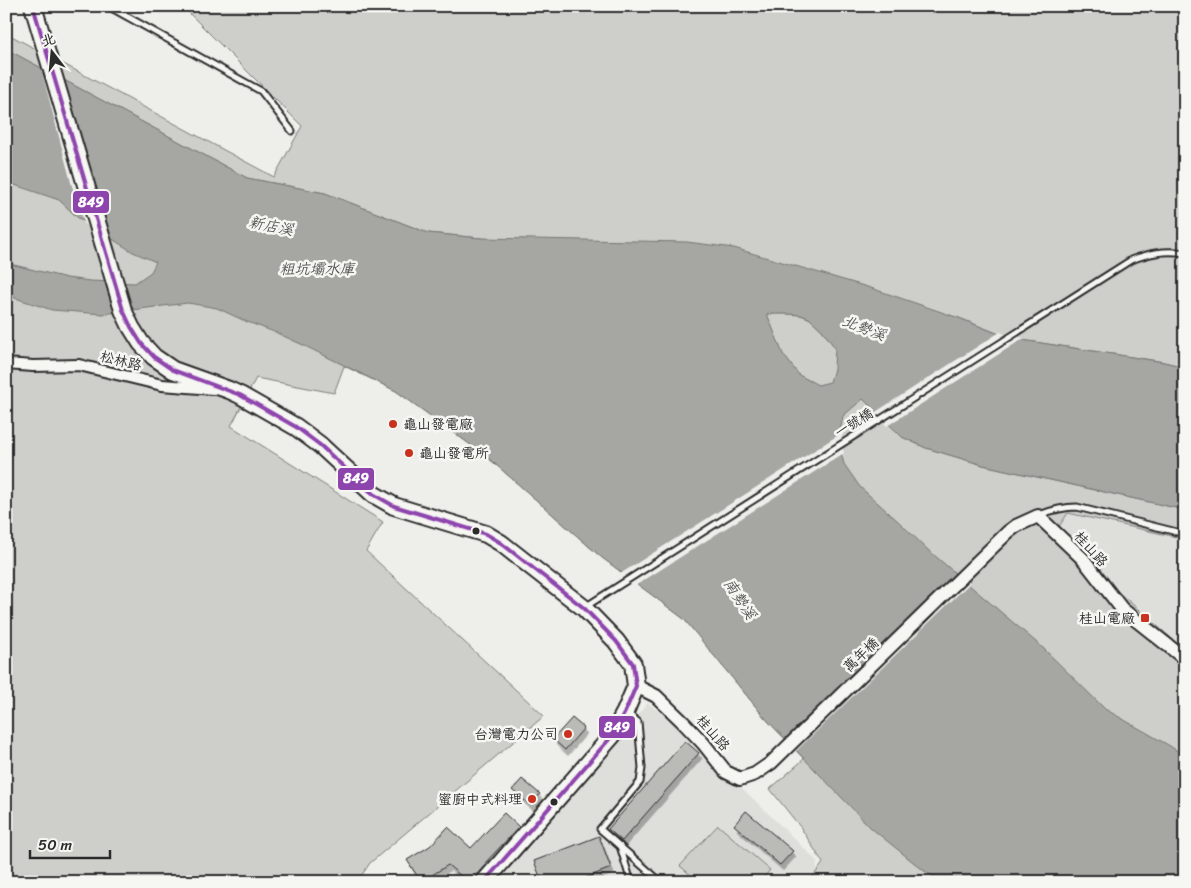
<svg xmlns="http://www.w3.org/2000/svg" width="1191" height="888" viewBox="0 0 1191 888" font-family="Sriracha,'LXGW WenKai TC',sans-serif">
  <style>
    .built { fill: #dededb }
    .green { fill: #cececa; stroke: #7c7c7a }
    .water { fill: #a6a6a3; stroke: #757573; fill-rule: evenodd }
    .pier { fill: #eeeeea }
    .building { fill: #babab7; stroke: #2b2b2b; filter: url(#shadow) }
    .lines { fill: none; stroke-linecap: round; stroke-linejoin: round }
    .service-casing { stroke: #2b2b2b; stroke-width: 9 }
    .minor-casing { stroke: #2b2b2b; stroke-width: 14 }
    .tertiary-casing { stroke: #2b2b2b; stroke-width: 16 }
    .primary-casing { stroke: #2b2b2b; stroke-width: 20 }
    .service { stroke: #f6f6f2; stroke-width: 5 }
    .minor { stroke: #f6f6f2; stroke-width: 10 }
    .tertiary { stroke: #f6f6f2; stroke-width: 12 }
    .primary { stroke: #f6f6f2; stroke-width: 16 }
    .bus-1-casing { stroke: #f6f6f2; stroke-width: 8 }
    .bus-1 { stroke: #8e44ad; stroke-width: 4 }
    .poi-dot { fill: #c8321e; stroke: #f6f6f2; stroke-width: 2 }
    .bus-dot { fill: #2b2b2b; stroke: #f6f6f2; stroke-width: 2 }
    .labels { text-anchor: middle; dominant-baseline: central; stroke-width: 5; stroke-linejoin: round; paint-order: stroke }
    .street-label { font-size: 14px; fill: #2b2b2b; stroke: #f6f6f2 }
    .poi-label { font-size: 14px; fill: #2b2b2b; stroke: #f6f6f2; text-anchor: end }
    .water-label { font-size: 15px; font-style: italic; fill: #565655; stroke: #f6f6f2 }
    .line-badge { stroke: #f6f6f2; stroke-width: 2 }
    .badge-label { font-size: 14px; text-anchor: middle; font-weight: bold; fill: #fff }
  </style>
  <defs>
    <filter id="shadow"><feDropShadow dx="3" dy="5.5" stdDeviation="0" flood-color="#0004"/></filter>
  </defs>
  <rect width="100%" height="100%" fill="#eeeeea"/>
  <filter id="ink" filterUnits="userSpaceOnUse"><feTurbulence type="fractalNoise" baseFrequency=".02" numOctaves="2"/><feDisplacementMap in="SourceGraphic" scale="10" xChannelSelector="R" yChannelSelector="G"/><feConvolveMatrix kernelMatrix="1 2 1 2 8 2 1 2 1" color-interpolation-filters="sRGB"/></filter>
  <g filter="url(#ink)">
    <g class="built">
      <path d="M1068,513L1185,539V650L1116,590L1089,551L1058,528Z"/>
      <path d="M648,703L685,732L720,774L735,781L817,861L816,882H494Z"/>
    </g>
    <g class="green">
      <path d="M182,6H1185V367L1164,362L1009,338L959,318L481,238L428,233L325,193L247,178L6,49V33L274,177L302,126Z"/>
      <path d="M6,182L418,293L923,870L943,882H809L823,863L801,828L770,789L804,759L765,718L684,619L601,557L486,456L396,391L344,366L334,393L256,378L231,426L383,522L366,551L544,716L370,863L357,882H6Z"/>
      <path d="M767,314C779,314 800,312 810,319C815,322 818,327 822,330L902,437L926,448L983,465L1185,510V539L1068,513L1058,528L1089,551L1116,590L1185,650V876L947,809Z"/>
      <path d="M718,825L770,870L760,882H699L680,866Z"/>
    </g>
    <path class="water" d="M6,49L247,178L325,193L428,233L481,238L687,242L734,248L871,288L959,318L1009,338L1164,362L1185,367V510L983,465L926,448L902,437L863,399L843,416L838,442L844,464L860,487L898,521L927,549L1043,648L1105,709L1170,746L1185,756V882H943L923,870L871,828L765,718L684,619L601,557L486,456L396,391L303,345L277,333L245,321L217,308L188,303L155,307L103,314L52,310L6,295V263L67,278L90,281L135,283L151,272L156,262L133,252L77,217L59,200L6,182ZM767,314H787L801,315L809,318L822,330L835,348L834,369L830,382L818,385L799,375L783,354Z"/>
    <g class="pier">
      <path d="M40,65L58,75L107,239L85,225L72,186Z"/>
      <path d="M1000,332L1010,336L1024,338L887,426L874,413Z"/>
      <path d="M843,432L841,441L844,453L635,586L620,574Z"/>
      <path d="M957,572L970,583L794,753L783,741Z"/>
    </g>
    <g class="building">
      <path d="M572,718L584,728L565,750L553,739Z"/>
      <path d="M685,741L699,753L622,841L608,829Z"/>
      <path d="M522,779L540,794L530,805L512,790Z"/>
      <path d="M746,811L793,851L780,865L734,825Z"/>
      <path d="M504,813L519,827L485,863L486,864L476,875L474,882H468L448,865L421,882L407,860L430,846L448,827L471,848Z"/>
      <path d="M599,836L611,868L575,882H542L534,861Z"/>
    </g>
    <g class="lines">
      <g class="service-casing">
        <g id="service">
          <path d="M108,6L261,91L292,131"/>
          <path d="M1039,515C1052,510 1063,507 1077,507L1185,534"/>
          <path d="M585,607L1131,260C1150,253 1164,250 1185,253"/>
          <path d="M627,713L638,722L642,768L640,782L600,829L661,882"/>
          <path d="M620,846L631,882"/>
        </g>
      </g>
      <g class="minor-casing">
        <path id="minor" d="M6,364L33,366L79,365L162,385L213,389"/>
      </g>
      <g class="tertiary-casing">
        <path id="tertiary" d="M636,686L656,696L682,721L703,743L726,772L740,779L755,774L771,763L1008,532L1016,526L1038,516L1083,559L1122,609L1185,659"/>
      </g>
      <g class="primary-casing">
        <path id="primary" d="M33,6L123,310L131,327L141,343L154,357L173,370L229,390L240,395L296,427L320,445L373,494L394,506L486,534L501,543L584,608L616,641L633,664L636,686L625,712L612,736L484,882"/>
      </g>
      <use href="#service" class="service"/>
      <use href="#minor" class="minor"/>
      <use href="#tertiary" class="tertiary"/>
      <use href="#primary" class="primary"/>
      <g class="bus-1-casing">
        <path id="bus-1" d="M33,6L123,310L131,327L141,343L154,357L173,370L240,395L296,427L320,445L373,494L394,506L486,534L501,543L584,608L616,641L633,664L636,686L625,712L612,736L484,882"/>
      </g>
      <use href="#bus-1" class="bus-1"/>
    </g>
  </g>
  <g class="poi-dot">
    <circle cx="393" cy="424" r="5"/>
    <circle cx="409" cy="453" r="5"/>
    <rect x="1140" y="613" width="10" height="10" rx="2.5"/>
    <circle cx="568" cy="734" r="5"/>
    <circle cx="532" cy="799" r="5"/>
  </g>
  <g class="bus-dot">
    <circle cx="476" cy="531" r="4.5"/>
    <circle cx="554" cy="802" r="4.5"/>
  </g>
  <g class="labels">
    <g class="street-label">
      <text transform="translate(121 361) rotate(14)">松林路</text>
      <text transform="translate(854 423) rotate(-32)">一號橋</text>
      <text transform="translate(1091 549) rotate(48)">桂山路</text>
      <text transform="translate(861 655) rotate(-44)">萬年橋</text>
      <text transform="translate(713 733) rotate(49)">桂山路</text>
    </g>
    <g class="poi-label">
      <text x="403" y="424" text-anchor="start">龜山發電廠</text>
      <text x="419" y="453" text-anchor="start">龜山發電所</text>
      <text x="1135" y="618">桂山電廠</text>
      <text x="558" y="734">台灣電力公司</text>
      <text x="522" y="799">蜜廚中式料理</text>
    </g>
    <g class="water-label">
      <text transform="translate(271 226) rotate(11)">新店溪</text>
      <text x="317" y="269">粗坑壩水庫</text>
      <text transform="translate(864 328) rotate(21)">北勢溪</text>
      <text transform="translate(740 599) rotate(57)">南勢溪</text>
    </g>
  </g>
  <g class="line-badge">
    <rect x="72" y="190" width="38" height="24" rx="5" fill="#8e44ad"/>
    <rect x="337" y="467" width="38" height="24" rx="5" fill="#8e44ad"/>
    <rect x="598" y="715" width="38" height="24" rx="5" fill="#8e44ad"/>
  </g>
  <g class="badge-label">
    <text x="91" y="207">849</text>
    <text x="356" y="483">849</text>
    <text x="617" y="732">849</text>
  </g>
  <rect width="1191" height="888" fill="none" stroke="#f6f6f2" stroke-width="25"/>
  <rect x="12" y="12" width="1166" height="863" fill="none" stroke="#2b2b2b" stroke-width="2" filter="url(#ink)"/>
  <g transform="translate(52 52) rotate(344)" stroke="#f6f6f2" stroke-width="4" paint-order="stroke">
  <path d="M0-4L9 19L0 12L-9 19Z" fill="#2b2b2b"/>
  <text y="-8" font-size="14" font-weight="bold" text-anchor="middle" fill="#2b2b2b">北</text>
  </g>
  <path d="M30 850v8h80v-8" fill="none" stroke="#2b2b2b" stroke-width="2.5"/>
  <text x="38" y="850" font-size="15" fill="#2b2b2b" stroke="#f6f6f2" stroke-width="4" paint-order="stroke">50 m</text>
</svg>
